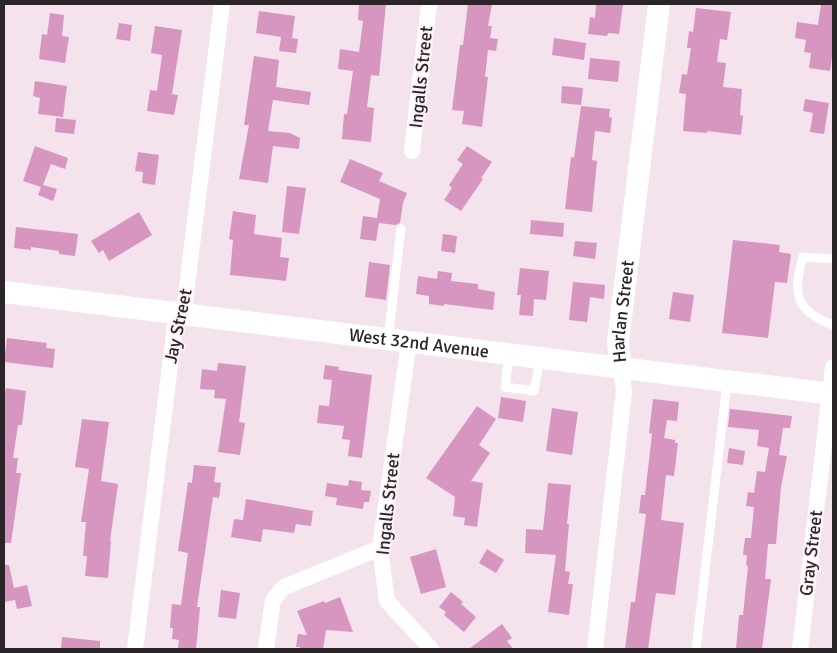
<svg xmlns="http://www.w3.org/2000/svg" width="837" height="653" viewBox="0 0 837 653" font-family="Signika,sans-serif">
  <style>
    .building { fill: #d796c0 }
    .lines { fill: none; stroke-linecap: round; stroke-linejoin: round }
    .lane { stroke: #fff; stroke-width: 9 }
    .street { stroke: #fff; stroke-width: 16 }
    .secondary { stroke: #fff; stroke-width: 22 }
    .labels { text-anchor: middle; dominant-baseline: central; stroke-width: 4; stroke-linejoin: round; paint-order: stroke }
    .street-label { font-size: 18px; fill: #2b2428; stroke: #fdf2f8 }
  </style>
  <rect width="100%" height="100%" fill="#f4e2ed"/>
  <g class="building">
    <path d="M359,4H386L379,76L371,75L367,107L374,108L371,142L342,139L344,114H347L353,71L338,69L340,49L359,52L363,21L358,20Z"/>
    <path d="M468,4H492L488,26H492L490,38L498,39L496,51L488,50L485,77H488L482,127L462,124L464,111L452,110L460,45H463Z"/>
    <path d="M596,4H623L619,34L608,33L607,36L588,34L590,17L595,18Z"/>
    <path d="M821,4H833V49L830,71L809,68L811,53L804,52L806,40L795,38L797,22L818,25Z"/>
    <path d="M696,8L731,12L727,40L720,39L717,62L726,63L723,87L742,89L740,115L743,116L741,135L707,131V133L683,131L686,94L679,93L682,74L687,75L691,48H687L689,31L693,32Z"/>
    <path d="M259,11L295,16L292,38L298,39L296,53L279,51L281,37L256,33Z"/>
    <path d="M50,13L64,15L62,36L69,37L65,63L39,59L42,34L47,35Z"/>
    <path d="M119,23L132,25L130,41L116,39Z"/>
    <path d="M155,26L182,30L172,94L178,95L174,115L147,111L150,90L157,91L162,55L151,53Z"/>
    <path d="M554,38L586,43L584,60L552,55Z"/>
    <path d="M254,56L279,60L276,87L311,92L309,105L273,100L268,131L290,133L300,138L299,149L273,146L268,183L239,179L249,125H244Z"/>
    <path d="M590,58L620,61L618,82L588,79Z"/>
    <path d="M35,81L67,86L63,117L38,114L40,98L33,96Z"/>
    <path d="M562,86L583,88L581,105L561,103Z"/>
    <path d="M805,99L829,103L824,134L810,132L813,113L803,111Z"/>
    <path d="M581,106L610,109L609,117L612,118L610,133L595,131L592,160L597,161L592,212L565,209L571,157L574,158Z"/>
    <path d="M56,118L76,120L74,134L55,132Z"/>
    <path d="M35,146L68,158L65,169L51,164L43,185L57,189L53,201L38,195L41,187L23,181Z"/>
    <path d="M467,146L492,162L481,178L483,179L461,211L444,200L452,188L449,185L463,164L457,160Z"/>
    <path d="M138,152L159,155L155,185L142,183L143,172L135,171Z"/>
    <path d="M350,159L383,173L379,181L407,193L403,203L400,223L396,225L379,223L376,241L360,239L363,216L377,218L380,199L340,182Z"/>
    <path d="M287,186L306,188L299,234L282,232Z"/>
    <path d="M233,211L256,215L254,234L282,238L280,257L289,258L286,281L230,275L233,240L229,239Z"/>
    <path d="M139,212L152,235L109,261L103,250L99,253L91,241Z"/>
    <path d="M531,220L564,223L563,237L530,234Z"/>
    <path d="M16,227L78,234L75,256L59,254V251L31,247V250L14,248Z"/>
    <path d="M443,234L457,236L455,253L441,251Z"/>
    <path d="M733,240L780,245L779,252L791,254L787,283L775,282L768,338L722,333Z"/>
    <path d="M575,241L597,243L595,259L573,256Z"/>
    <path d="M369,262L390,265L386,300L365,297Z"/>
    <path d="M520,268L549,271L546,300L534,299L533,316L519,315L521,295H517Z"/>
    <path d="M438,271L452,273L451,281L478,284V289L495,292L493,310L444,304V306L429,304V296L416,294L418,276L437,279Z"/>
    <path d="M573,282L605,285L604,299L590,297L587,322L569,320Z"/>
    <path d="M673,292L694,295L690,322L669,319Z"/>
    <path d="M7,338L47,343L46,348L55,349L53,368L4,362Z"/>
    <path d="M218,363L246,366L239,422L245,423L240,455L218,452L226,399L214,398L215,390L200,389L202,369L217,371Z"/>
    <path d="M325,365L339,367L338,370L372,375L362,458L348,456L350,440L342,439L344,426L317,423L319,405L329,406L332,380L323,379Z"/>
    <path d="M6,388L26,391L22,425H18L13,458H18L16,473H21L11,543H4V396Z"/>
    <path d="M501,397L526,401L523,422L498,418Z"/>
    <path d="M653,399L679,402L677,421L667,420L664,438L675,440V443H678L674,476L666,475L661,520L684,523L675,595L656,593L648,649H625L631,602H635L646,514L639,513L641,495H645L652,434L649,433Z"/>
    <path d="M477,406L496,419L479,445L490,453L471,481L483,483L477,527L464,525L465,518L453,516L455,497L426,478Z"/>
    <path d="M552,408L578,412L572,455L546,451Z"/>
    <path d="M730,409L792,416L790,428H783L779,455L787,456L781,487L776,544H768L765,579H771L762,649H736L739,615H743L748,566L746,565L747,555H743L745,538H751L754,507L746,506L748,492L754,493L757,471L765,472L769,448L757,446L759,430L728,427Z"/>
    <path d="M82,419L109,422L101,481L118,484L110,541H111L108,578L85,576L87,556H83L86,522H81L89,469L75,467Z"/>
    <path d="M729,448L745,451L743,465L727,463Z"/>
    <path d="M194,465L216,467L214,482L221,483L219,498L213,497L197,607H200L196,649H191L178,648L179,640L172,639L173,628H170L172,604L181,605L188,553L178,551L188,482L192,483Z"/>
    <path d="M349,480L362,482L361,490L371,491L369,502H364L363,509L336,505L337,498L325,496L327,483L348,486Z"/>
    <path d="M548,483L571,485L567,524H569L565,571L570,572L568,584H573L569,615L548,612L556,555L525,553L526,529L543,530Z"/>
    <path d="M246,499L313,511L311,526L296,524L294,533L263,529L261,542L231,537L234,519L243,520Z"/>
    <path d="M436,549L446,587L421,594L410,557Z"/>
    <path d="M487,549L504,560L496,573L479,563Z"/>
    <path d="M4,565H9L14,588L27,585L32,606L17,609L15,600L4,602Z"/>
    <path d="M221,590L240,593L236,619L218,617Z"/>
    <path d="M451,592L463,602L461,604L476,617L464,632L444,615L446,612L439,607Z"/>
    <path d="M340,597L353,632L326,630L323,649H300V647H296L298,634L307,635L297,611L324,601L325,603Z"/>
    <path d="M502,624L512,638L507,641L513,649H469Z"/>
    <path d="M62,637L100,641V649H61Z"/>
  </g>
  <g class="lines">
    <g class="lane">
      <path d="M833,259L803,257C792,293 795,311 833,325"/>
      <path d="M388,340L401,229"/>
      <path d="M509,355L505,387L534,391L540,359"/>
      <path d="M696,649L727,382"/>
    </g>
    <g class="street">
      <path d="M412,151L429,4"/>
      <path d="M409,342L380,548L387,601L431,649"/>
      <path d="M135,649L175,325L185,302L222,4"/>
      <path d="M266,649L273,600L284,587L380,548"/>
      <path d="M595,649L624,391L621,369"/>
      <path d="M800,649L833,367"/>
    </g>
    <g class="secondary">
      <path id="s1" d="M4,292L833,394"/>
      <path id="s2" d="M621,369L618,342L659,4"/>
    </g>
  </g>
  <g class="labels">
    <g class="street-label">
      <text transform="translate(421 77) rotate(-84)">Ingalls Street</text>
      <text stroke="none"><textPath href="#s2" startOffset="58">Harlan Street</textPath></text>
      <text transform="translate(178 326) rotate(-78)">Jay Street</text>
      <text stroke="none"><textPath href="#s1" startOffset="418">West 32nd Avenue</textPath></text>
      <text transform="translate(388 504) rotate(-84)">Ingalls Street</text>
      <text transform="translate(811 553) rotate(-83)">Gray Street</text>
    </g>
  </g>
  <rect width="837" height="653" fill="none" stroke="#2b2428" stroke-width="10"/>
</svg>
